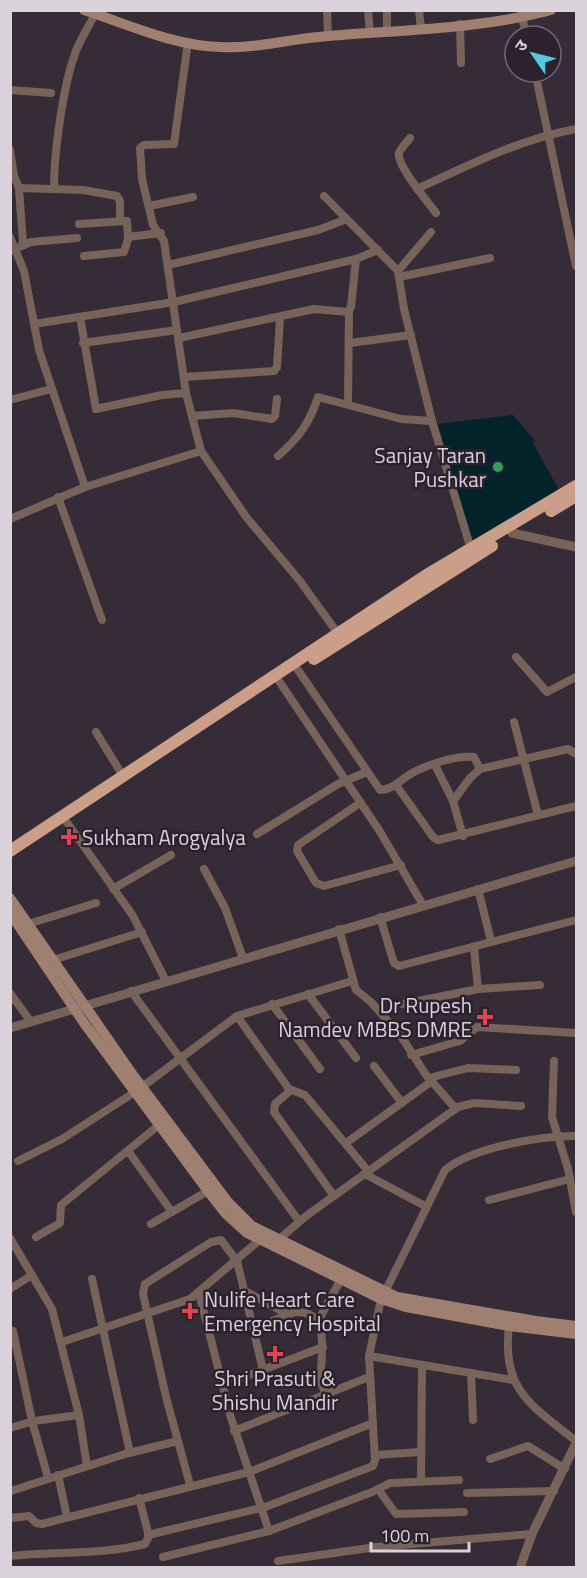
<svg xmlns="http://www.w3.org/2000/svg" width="587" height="1578" viewBox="0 0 587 1578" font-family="'Titillium Web','Noto Sans Devanagari',sans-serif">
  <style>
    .water { fill: #012329 }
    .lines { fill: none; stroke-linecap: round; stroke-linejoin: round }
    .minor { stroke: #77635a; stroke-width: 8 }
    .tertiary { stroke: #77635a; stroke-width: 9 }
    .secondary { stroke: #9e7f70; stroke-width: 10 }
    .trunk { stroke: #ca9e89; stroke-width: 12 }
    .leisure-dot { fill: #2e9e5b; stroke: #2c222e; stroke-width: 2 }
    .health-dot { fill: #e0444e; stroke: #2c222e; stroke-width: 2 }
    .labels { text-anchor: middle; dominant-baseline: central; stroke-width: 5; stroke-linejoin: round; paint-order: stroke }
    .poi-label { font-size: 21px; fill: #d9d2da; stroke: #2c222e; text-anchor: end }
  </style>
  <rect width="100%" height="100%" fill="#362c38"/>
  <path class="water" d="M513,415L536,442L532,441L560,492L469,544L438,424Z"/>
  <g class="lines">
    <g class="minor">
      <path d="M327,10L328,36"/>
      <path d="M368,10L370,34"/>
      <path d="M387,10V32"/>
      <path d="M419,10L421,29"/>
      <path d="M521,10L526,36"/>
      <path d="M460,24L461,63"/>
      <path d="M188,42L174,144L144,145L140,148L142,179L153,225L164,241L186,393L201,451L247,518L300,581L339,635"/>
      <path d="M535,72L576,266"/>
      <path d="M10,90L51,93"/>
      <path d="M410,138C407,142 401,148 399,153C396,165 429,203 436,213"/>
      <path d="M10,150L14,176L19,188L23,244"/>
      <path d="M19,188L83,190L117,196L120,201V219"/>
      <path d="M54,188C54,152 63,85 76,51C81,38 89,26 95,14"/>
      <path d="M417,189C469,165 520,139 576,129"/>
      <path d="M324,196L398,271L404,309L432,421L471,549"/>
      <path d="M149,206L193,197"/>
      <path d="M79,224L127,221L128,239L124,252L84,256"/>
      <path d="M10,237L24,271L39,350L85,487"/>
      <path d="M128,237L161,233"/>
      <path d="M10,251L31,242L77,238"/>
      <path d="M168,265L318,230L347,219"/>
      <path d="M398,271L431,232"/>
      <path d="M399,277L490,258"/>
      <path d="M80,317L96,409L162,395L186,393"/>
      <path d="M34,324L174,302L356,259L378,250"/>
      <path d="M179,338L314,309L348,312L351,307L356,259"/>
      <path d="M83,343L177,330"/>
      <path d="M350,343L411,335"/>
      <path d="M184,377L274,371L277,367L280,318"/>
      <path d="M10,400L51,389"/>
      <path d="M348,404L349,311"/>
      <path d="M192,416L233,413L272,419L275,416L277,399"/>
      <path d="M278,456C299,438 310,422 318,397L401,419L432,421"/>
      <path d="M58,497L102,620"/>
      <path d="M10,519L85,487L201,451"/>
      <path d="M516,657L547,692L576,677"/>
      <path d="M298,670L380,790C391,790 400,781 409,775C425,765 456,755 474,757L480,769"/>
      <path d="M279,681L379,830L423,905"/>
      <path d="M514,722L538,815"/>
      <path d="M96,732L123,776"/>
      <path d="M435,765L453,801L463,836"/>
      <path d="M396,785L433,837L438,840L576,806"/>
      <path d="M453,801L470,778L480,769L568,749L576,754"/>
      <path d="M360,803L298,845L297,851L316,883L324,886L401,865"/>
      <path d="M66,821L133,916L166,981"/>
      <path d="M257,834L338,784L367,772"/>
      <path d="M204,869L225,908L243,958"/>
      <path d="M113,889L171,855"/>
      <path d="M478,889L491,941"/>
      <path d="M380,917L394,963L399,966L576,920"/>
      <path d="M28,924L96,903"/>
      <path d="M339,929L356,990L371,1002L401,1036L426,1075L456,1109"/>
      <path d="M474,948L478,989"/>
      <path d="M53,960L142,932"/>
      <path d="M131,991L299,1221"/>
      <path d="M10,993L31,1022"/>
      <path d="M308,994L356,1058"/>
      <path d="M272,1004L320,1069"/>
      <path d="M403,1004L478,989L540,985"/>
      <path d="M237,1016L289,1089L305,1095L368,1171"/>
      <path d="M411,1055L460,1041L477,1027L576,1033"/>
      <path d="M554,1061L552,1117L568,1169L576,1212"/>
      <path d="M374,1066L402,1103"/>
      <path d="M429,1078L468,1068L516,1070"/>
      <path d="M142,1087L237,1016L352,981"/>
      <path d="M291,1090L275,1104L274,1112L334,1196"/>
      <path d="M346,1143L432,1081"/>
      <path d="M128,1151L172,1212"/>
      <path d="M18,1161L62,1139L135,1092"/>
      <path d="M365,1174L425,1206"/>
      <path d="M489,1200L570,1179"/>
      <path d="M151,1224L208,1191"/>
      <path d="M36,1237L60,1223L61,1205L159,1125"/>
      <path d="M10,1238L52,1309L79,1415L87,1466"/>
      <path d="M277,1241L306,1216L458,1107L474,1103L521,1106"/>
      <path d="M92,1279L130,1453"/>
      <path d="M10,1289L32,1275"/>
      <path d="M245,1291L289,1315"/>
      <path d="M385,1292L445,1170C473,1147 541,1136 576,1136"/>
      <path d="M199,1293L231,1418L269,1531"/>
      <path d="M317,1323L341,1279"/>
      <path d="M509,1326C501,1390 531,1405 576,1441"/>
      <path d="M254,1328L295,1312C334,1310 319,1360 321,1380C321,1385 324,1390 326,1394"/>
      <path d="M13,1331L32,1421L48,1478"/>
      <path d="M62,1342L190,1299L262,1238"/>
      <path d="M369,1356L513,1380"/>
      <path d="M471,1373L473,1420"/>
      <path d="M223,1385L323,1347"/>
      <path d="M10,1428L34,1421L79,1415"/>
      <path d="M234,1431L369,1377"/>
      <path d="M375,1455L421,1452"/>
      <path d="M490,1459L528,1446L565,1469"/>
      <path d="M58,1475L67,1517"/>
      <path d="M421,1481L422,1365"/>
      <path d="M190,1485L166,1397L143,1294L145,1284L211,1242L221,1240L237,1261L263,1370"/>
      <path d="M378,1489L396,1514L464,1512"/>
      <path d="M11,1491L125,1454L178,1441"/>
      <path d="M467,1493L554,1491"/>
      <path d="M10,1518L29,1516L36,1523L42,1524L249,1472L373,1423"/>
      <path d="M148,1535L265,1507L373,1466L375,1460L369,1356L381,1299"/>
      <path d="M10,1556C56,1551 101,1555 145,1544L149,1536L139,1498"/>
      <path d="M163,1557L269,1531L372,1492L390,1483L459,1480"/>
      <path d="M278,1561L376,1547L532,1534"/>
    </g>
    <g class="tertiary">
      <path d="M512,533L576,547"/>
      <path d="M10,1028L576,861"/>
      <path d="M520,1568L532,1534L576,1443"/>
    </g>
    <g class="secondary">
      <path d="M84,10C127,24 174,46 220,47C256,49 293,38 329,36C400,30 482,29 551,10"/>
      <path d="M10,898L133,1075L228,1202L252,1226L397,1297L536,1321L576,1326"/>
      <path d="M10,913L84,1023L208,1191L225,1213L247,1233L381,1299L406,1307L509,1326L576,1334"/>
    </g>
    <g class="trunk">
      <path d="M551,511L576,496"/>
      <path d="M314,659L492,546"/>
      <path d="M10,851L425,576L576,486"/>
    </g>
  </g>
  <circle class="leisure-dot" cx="498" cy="467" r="6"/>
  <g class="health-dot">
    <path d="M66 828h6v6h6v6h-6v6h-6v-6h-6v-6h6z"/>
    <path d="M482 1008h6v6h6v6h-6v6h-6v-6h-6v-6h6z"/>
    <path d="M187 1302h6v6h6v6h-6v6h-6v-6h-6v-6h6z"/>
    <path d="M272 1345h6v6h6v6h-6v6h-6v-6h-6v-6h6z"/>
  </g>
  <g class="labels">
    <g class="poi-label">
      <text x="486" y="455">Sanjay Taran<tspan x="486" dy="24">Pushkar</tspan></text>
      <text x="82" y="837" text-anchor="start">Sukham Arogyalya</text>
      <text x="472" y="1005">Dr Rupesh<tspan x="472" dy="24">Namdev MBBS DMRE</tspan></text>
      <text x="204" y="1299" text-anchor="start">Nulife Heart Care<tspan x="204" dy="24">Emergency Hospital</tspan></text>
      <text x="275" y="1378" text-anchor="middle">Shri Prasuti &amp;<tspan x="275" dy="24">Shishu Mandir</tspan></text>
    </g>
  </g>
  <rect width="587" height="1578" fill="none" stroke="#d9d2da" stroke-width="24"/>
  <g transform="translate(533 54) rotate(305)"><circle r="28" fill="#2c222e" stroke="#716873" stroke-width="1.5"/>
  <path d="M0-4.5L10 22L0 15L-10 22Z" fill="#54cade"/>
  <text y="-9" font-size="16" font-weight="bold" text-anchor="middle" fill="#d9d2da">उ</text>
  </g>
  <path d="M371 1542v9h98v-9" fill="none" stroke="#d9d2da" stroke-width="3"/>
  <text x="380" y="1542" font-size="18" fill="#d9d2da" stroke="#2c222e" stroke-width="4.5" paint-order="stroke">100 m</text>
</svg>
